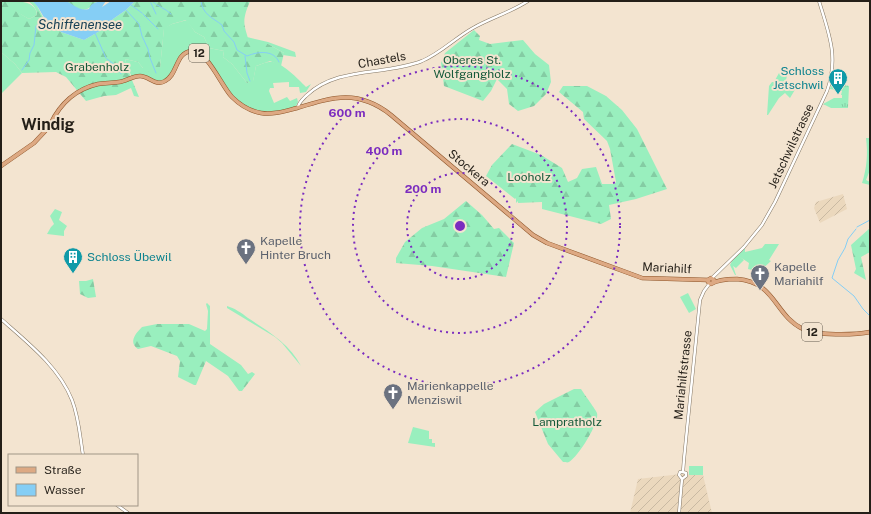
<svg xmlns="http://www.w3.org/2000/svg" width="871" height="514" viewBox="0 0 871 514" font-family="'Public Sans',sans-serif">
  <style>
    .industrial { fill: url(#industrial-furrows) }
    .grass { fill: #99efbe }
    .forest { fill: url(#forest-firs) }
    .park { fill: url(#park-tufts) }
    .water { fill: #85cef5 }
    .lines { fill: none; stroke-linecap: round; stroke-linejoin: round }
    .stream { stroke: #85cef5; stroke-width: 1 }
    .secondary-casing { stroke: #837664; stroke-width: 3.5 }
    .primary-casing { stroke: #8d5428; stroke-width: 4.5 }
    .secondary { stroke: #fff; stroke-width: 2.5 }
    .primary { stroke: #dda983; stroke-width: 3.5 }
    .ring { fill: none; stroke: #7b2cbf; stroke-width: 2; stroke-dasharray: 2 4 }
    .labels { text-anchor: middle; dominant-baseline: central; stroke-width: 4; stroke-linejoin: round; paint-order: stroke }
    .shield { fill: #f3e4d0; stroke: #625a4f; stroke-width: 1 }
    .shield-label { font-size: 11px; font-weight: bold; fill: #241f18 }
    .street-label { font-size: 12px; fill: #241f18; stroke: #f3e4d0 }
    .park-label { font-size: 12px; fill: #155a3a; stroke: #f3e4d0 }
    .culture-label { font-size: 12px; fill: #0d838f; stroke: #f3e4d0; text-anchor: end }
    .worship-label { font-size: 12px; fill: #5b616d; stroke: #f3e4d0; text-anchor: start }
    .water-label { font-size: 13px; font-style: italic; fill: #184156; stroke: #f3e4d0 }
    .district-label { font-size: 16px; font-weight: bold; fill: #241f18; stroke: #f3e4d0 }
    .centre { fill: #7b2cbf; stroke: #f3e4d0; stroke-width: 2 }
    .ring-label { font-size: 12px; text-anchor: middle; font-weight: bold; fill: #7b2cbf; stroke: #f3e4d0; stroke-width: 4; stroke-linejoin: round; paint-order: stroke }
  </style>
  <defs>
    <pattern id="industrial-furrows" width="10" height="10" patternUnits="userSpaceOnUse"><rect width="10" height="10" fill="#ebd8bd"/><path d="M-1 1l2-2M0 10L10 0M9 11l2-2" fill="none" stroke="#c9b9a2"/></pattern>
    <pattern id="forest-firs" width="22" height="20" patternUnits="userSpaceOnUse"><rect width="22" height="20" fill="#99efbe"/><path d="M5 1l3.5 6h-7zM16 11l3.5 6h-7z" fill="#84cca3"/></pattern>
    <pattern id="park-tufts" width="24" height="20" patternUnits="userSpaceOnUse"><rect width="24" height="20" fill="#99efbe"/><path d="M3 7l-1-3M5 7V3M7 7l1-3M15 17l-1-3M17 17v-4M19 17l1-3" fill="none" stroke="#84cca3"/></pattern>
  </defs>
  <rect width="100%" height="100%" fill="#f3e4d0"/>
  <g class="industrial">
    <path d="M843,194L847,209L820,223L814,208L816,202Z"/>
    <path d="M681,474L703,475L712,513H630L638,479Z"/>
  </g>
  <g class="grass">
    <path d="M4,1C17,1 36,0 37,15L29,19L13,10Z"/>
    <path d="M187,20L195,32L204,37L209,48L224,51L223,57L232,64L247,83L253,81L256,66C260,65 265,62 269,62C280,60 298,79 306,87L311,84L306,92L300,93L299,87H289V82L273,83L274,88H270L269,91L274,103L287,97L290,101L297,98L298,102L296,106C291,109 284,110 278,111C245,118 229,92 213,68C209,62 206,55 199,51C194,49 190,50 185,52L168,78L160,82L149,78L132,77L128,69L125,59L138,62L143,68H160L164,28L172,24Z"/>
    <path d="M247,37L268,42L295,52L296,57L283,55L284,53L268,44H250Z"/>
    <path d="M1,52L15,64L22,73L1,94Z"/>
    <path d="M779,73L787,76L786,80L787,81L786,83L796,88L790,98L785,93L779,98L768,115H767L769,86L772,82H774Z"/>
    <path d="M866,138H870V170L866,180L870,182V185L862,183C867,168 868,153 866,138Z"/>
    <path d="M55,209L62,212L59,220L67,226L64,231V236L47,234L51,227L54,224L50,216Z"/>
    <path d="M765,244H779L769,260L771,261L757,274L752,273V270L748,269L749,263L740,257L744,260L736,268L733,266L736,275H735L730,265L732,261L745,248V252L762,248Z"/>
    <path d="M688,293L696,309L689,313L680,297Z"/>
    <path d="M227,306C234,308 242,313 248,318C268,331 290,344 301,366L282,343L275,337L227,308Z"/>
    <path d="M413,427L429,431V439H432V443H435V447L408,443Z"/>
    <rect x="689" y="466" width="14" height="9"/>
  </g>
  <g class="forest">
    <path d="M1,1L6,2L14,10L29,19L37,15C37,9 33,5 28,1H32L36,4L44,19L57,26L61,32L84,40L107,27L113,19L126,10L135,1H250C242,21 243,23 250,44H268L284,53L281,66L270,61L256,66L253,82L247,83L232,64L223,57L224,51L209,48L204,37L195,32L186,20L172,24L164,29L160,68L156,76L143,68L138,62L125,59C128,72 134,84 139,97L134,96L131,88L116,95L104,96L86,101L66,77L56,72L22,73L15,64L1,52Z"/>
    <path d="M66,1H97C86,14 79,11 66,1Z"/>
    <path d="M474,30L480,36L479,40L490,44L523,40L535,54L549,65L551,82L546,94L534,106L518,111L509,104L507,89L497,79L491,91L483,101L444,86L441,63L445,53Z"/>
    <path d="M563,86H587L606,96L622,110L637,129L667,189L636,199L609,205L611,219L601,224L542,209V202L518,203V201L516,203V198L515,199L486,176L492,165L512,144L541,155L562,168L568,182L577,178L582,169L596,167L602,184H614L616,182L610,149L607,141L584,119L583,112L559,92Z"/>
    <path d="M466,201L482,215L494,229L499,228L514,243L506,277L432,266L396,263V258L405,242L422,228L444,219Z"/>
    <path d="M870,228V252L861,257L866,280L854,273L856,269L851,245Z"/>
    <path d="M93,279L96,297L88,298L80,294L79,281H86Z"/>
    <path d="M207,303L210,306V344L241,365L248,374L252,372L255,374L242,391H239L228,376L206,361L196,385H194L178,377L180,361L177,356L151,346L138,349C128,342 136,333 142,327L157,324H189L205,331L207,329L208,311L206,304Z"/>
    <path d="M574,389H581C584,394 596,410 597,413C600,422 578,457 569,462C567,463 566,462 563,462L548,444L535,412L544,404Z"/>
  </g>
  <path class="park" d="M832,80L839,82V84L849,86L848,108H831L823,104L834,98H842V95H841L842,91L830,89Z"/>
  <path class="water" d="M32,1C42,1 55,0 65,1C73,3 79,12 89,9C91,2 99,1 106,1L102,7L111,1H135L126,10L113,19L107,27L84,40L61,32L56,26C43,24 42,8 32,1Z"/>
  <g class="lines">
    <g class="stream">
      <path d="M149,1L150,2"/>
      <path d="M152,1C158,7 165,8 171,14"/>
      <path d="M201,1C202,14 213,18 222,25L224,31L234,42L237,50L247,56C259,51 274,50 279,62"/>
      <path d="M151,3L156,14"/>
      <path d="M131,5L142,13"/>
      <path d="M126,10L139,24L142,36L148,49L150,58L156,73"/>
      <path d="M143,14L158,29"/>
      <path d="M95,33L106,58"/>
      <path d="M245,56L247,73L250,81"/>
      <path d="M107,59L115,65L121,74"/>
      <path d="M22,70L29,60L30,53L34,45L36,26L43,21L44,19"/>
      <path d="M857,227L870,220"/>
      <path d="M856,229L848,239L845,248L838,260L832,278L854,296L863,309L870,316"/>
    </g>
    <g class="secondary-casing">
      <g id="secondary">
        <path d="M298,107C299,102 303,99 307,95C338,66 384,76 422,61C441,53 455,38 473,28C491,18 511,12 528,1"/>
        <path d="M712,278L744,247L762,225L775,202L827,91C839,57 829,34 819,1"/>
        <path d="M1,319C27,342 59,367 72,400C79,418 80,437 83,455"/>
        <path d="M682,479L679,475L680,472H683"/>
        <path d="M117,505L128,513"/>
        <path d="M679,513L682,479L686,476V473L683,472L684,459L700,300L704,291L710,283"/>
      </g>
    </g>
    <g class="primary-casing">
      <g id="primary">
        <circle cx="49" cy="125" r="2.5"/>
        <path d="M51,123C60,104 76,89 98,84C105,83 112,83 119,82C126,81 133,76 140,76C149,76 156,87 165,81C178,75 175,52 192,51C207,50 222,87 232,97C240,105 250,111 261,113C273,115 285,111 297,108C333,97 358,89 391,115L533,235L547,243L642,278L708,280L711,278L714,280L713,282"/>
        <path d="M1,166L34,143L48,128"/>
        <path d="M708,280V282L711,284C717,280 729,279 737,279C776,282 774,315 803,329C816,336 855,335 870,332"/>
      </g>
    </g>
    <use href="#secondary" class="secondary"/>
    <use href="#primary" class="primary"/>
  </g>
  <g class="ring">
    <circle cx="460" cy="226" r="53"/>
    <circle cx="460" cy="226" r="107"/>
    <circle cx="460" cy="226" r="160"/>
  </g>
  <defs>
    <g id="building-pin" transform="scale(1)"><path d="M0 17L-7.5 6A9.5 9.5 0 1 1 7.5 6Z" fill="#0f9aa8" stroke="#f3e4d0"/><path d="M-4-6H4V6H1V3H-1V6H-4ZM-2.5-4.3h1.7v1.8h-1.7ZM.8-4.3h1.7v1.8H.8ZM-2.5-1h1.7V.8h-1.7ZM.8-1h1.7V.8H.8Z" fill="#fff"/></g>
    <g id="church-pin" transform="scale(1)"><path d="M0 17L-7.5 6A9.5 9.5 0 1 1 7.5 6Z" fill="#6b7280" stroke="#f3e4d0"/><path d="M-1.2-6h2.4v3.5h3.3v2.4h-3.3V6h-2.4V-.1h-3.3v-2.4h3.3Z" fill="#fff"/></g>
  </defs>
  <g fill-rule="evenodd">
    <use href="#building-pin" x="838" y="78"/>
    <use href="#church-pin" x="246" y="248"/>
    <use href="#building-pin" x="73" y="257"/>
    <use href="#church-pin" x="760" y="274"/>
    <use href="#church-pin" x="393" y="393"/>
  </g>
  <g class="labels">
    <g class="shield">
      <rect x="189" y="44" width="20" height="18" rx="3"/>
      <rect x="802" y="323" width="20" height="18" rx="3"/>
    </g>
    <g class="shield-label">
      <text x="199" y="53">12</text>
      <text x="812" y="332">12</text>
    </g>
    <g class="street-label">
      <text transform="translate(382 60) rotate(-10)">Chastels</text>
      <text transform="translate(791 146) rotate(-65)">Jetschwilstrasse</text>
      <text transform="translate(469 168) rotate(40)">Stockera</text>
      <text transform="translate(667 268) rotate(3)">Mariahilf</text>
      <text transform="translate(683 375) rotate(-84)">Mariahilfstrasse</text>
    </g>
    <g class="park-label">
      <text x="472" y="60">Oberes St.<tspan x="472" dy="14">Wolfgangholz</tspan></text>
      <text x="97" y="67">Grabenholz</text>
      <text x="529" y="177">Looholz</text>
      <text x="567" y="422">Lampratholz</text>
    </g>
    <g class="culture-label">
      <text x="824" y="71">Schloss<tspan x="824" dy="14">Jetschwil</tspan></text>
      <text x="87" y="257" text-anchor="start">Schloss Übewil</text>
    </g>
    <g class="worship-label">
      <text x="260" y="241">Kapelle<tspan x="260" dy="14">Hinter Bruch</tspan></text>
      <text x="774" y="267">Kapelle<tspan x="774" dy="14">Mariahilf</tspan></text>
      <text x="407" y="386">Marienkappelle<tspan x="407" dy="14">Menziswil</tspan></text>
    </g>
    <g class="water-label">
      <text x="80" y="24">Schiffenensee</text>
    </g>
    <g class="district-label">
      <text x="48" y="124">Windig</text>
    </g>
  </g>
  <circle cx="460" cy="226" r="6" class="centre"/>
  <g class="ring-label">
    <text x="347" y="117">600 m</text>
    <text x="384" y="155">400 m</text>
    <text x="423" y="193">200 m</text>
  </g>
  <rect width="871" height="514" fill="none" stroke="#241f18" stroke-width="4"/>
  <rect x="8" y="454" width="130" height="52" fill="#f3e4d0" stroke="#a09586"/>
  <rect x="16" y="467" width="20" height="6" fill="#dda983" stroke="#a09586"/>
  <text x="44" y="474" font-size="12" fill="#241f18">Straße</text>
  <rect x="16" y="484" width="20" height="12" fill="#85cef5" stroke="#a09586"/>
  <text x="44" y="494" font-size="12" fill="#241f18">Wasser</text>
</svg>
